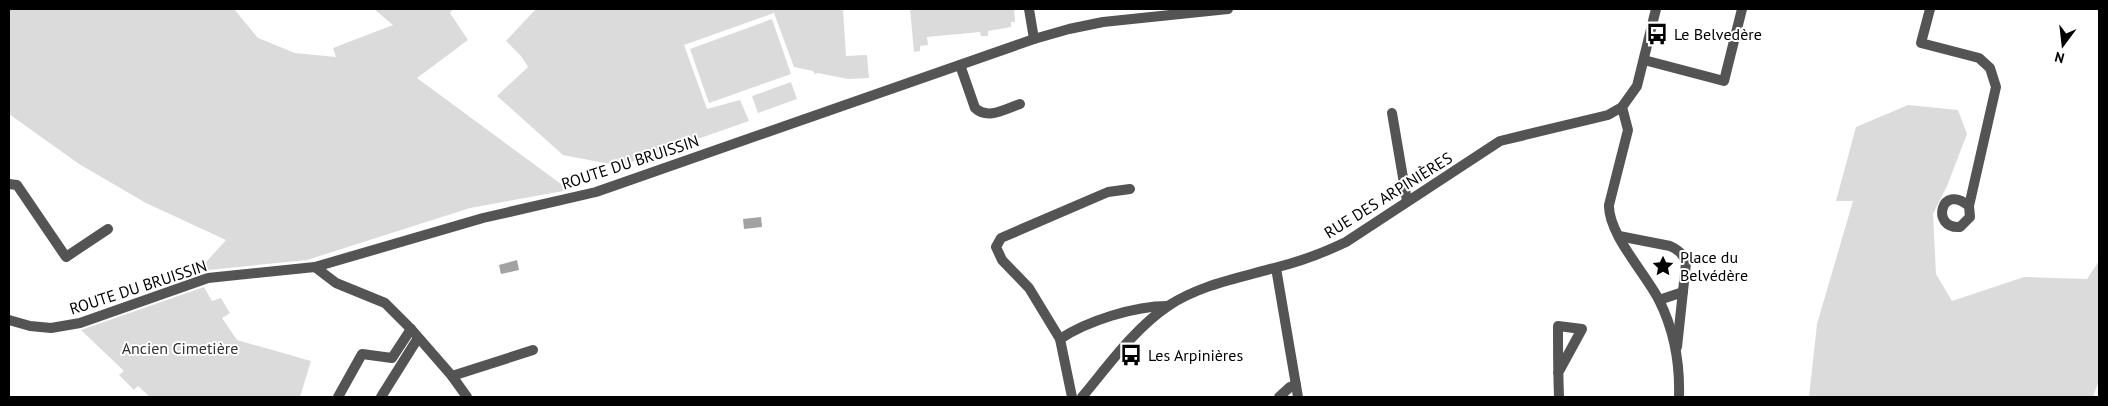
<svg xmlns="http://www.w3.org/2000/svg" width="2108" height="406" viewBox="0 0 2108 406" font-family="'PT Sans',sans-serif">
  <style>
    .green { fill: #dbdbdb }
    .water { fill: #a2a2a2 }
    .lines { fill: none; stroke-linecap: round; stroke-linejoin: round }
    .minor { stroke: #545454; stroke-width: 10 }
    .tertiary { stroke: #545454; stroke-width: 10 }
    .labels { text-anchor: middle; dominant-baseline: central; stroke-width: 4; stroke-linejoin: round; paint-order: stroke }
    .poi-label { font-size: 16px; fill: #000; stroke: #fff; text-anchor: start }
    .street-label { font-size: 16px; fill: #000; stroke: #fff }
    .park-label { font-size: 16px; fill: #323232; stroke: #fff }
  </style>
  <rect width="100%" height="100%" fill="#fff"/>
  <g class="green">
    <path d="M9,9H234L258,38L295,53L336,57L333,48L393,25L374,9H453L450,13L468,40L417,78L569,190L470,208L307,260L198,271L226,240L146,203L79,164L9,114Z"/>
    <path d="M536,9H843L846,56L867,55L869,78L848,79L818,73L815,74L813,71L794,67L774,13L684,45L707,109L740,100L749,121L620,166L563,155L497,96L528,67L521,56L506,41Z"/>
    <path d="M910,9H1014L1015,22H1011V27L988,31V36H981L980,32L927,37L928,45L920,46V51L914,52Z"/>
    <path d="M772,19L791,74L709,103L690,49Z"/>
    <path d="M791,82L797,99L758,113L752,96Z"/>
    <path d="M1908,105L1958,110L1967,134L1947,186L1933,214L1936,274L1952,301L2024,277L2087,279L2099,261V380L2093,397H1809L1817,324L1853,201H1836L1856,127Z"/>
    <path d="M204,287L212,301L221,298L230,313L222,318L237,340L311,361L300,397H150L138,386L134,390L119,375L124,371L81,330Z"/>
  </g>
  <g class="water">
    <path d="M761,217L762,227L744,229L743,219Z"/>
    <path d="M517,260L519,270L501,274L499,265Z"/>
  </g>
  <g class="lines">
    <g class="minor">
      <path d="M1029,9L1034,39"/>
      <path d="M1930,9L1921,43L1979,58L1990,68L1996,87L1969,206L1970,217L1960,227C1930,229 1941,182 1969,206"/>
      <path d="M1644,60L1724,81L1742,9"/>
      <path d="M960,65L975,108C988,120 1005,109 1020,104"/>
      <path d="M1622,107L1628,130L1609,205C1608,234 1646,274 1659,300C1674,330 1680,364 1679,397"/>
      <path d="M1392,113L1407,201"/>
      <path d="M9,184L17,185L66,257L108,229"/>
      <path d="M1619,236L1670,246C1679,250 1683,254 1686,263L1677,347"/>
      <path d="M315,267L336,283L385,303L411,329L452,376L467,397"/>
      <path d="M1276,268L1298,397"/>
      <path d="M1659,300L1683,292"/>
      <path d="M1060,339L1029,288L1002,260L996,247L1001,238L1108,192L1130,189"/>
      <path d="M1558,373L1582,329L1558,326C1558,349 1558,373 1559,396V397"/>
      <path d="M452,376L533,350"/>
      <path d="M338,397L362,354L392,358L411,329"/>
      <path d="M381,397L418,338"/>
      <path d="M1072,397L1060,339C1087,321 1134,306 1168,306"/>
      <path d="M1082,397C1108,366 1134,329 1168,306C1200,285 1238,278 1274,268C1299,262 1323,253 1346,242L1500,141L1608,115L1622,107L1637,86L1656,9"/>
      <path d="M1279,397L1290,387L1296,385"/>
    </g>
    <path class="tertiary" d="M9,320L30,326L51,328L80,323L208,278L315,267L483,218L596,192L1034,39L1069,29L1103,22L1228,9"/>
  </g>
  <defs>
    <g id="bus-bare" transform="scale(1.725)"><path d="M-5-6H5V4H4V6H2V4H-2V6H-4V4H-5ZM-3.5-4V0h7V-4ZM-3.5 1.2v1.5H-2V1.2ZM2 1.2v1.5H3.5V1.2Z" fill="#000" stroke="#fff" stroke-width="2.5" paint-order="stroke"/></g>
    <g id="sight-bare" transform="scale(1.725)"><path d="M0-6L1.8-2.2L6-1.7L2.9 1.2L3.7 5.4L0 3.3L-3.7 5.4L-2.9 1.2L-6-1.7L-1.8-2.2Z" fill="#000" stroke="#fff" stroke-width="2.5" paint-order="stroke"/></g>
  </defs>
  <g fill-rule="evenodd">
    <use href="#bus-bare" x="1657" y="34"/>
    <use href="#sight-bare" x="1663" y="266"/>
    <use href="#bus-bare" x="1131" y="355"/>
  </g>
  <g class="labels">
    <g class="poi-label">
      <text x="1674" y="34">Le Belvedère</text>
      <text x="1680" y="257">Place du<tspan x="1680" dy="18">Belvédère</tspan></text>
      <text x="1148" y="355">Les Arpinières</text>
    </g>
    <g class="street-label">
      <text transform="translate(630 162) rotate(-18)">ROUTE DU BRUISSIN</text>
      <text transform="translate(1388 195) rotate(-32)">RUE DES ARPINIÈRES</text>
      <text transform="translate(138 287) rotate(-18)">ROUTE DU BRUISSIN</text>
    </g>
    <g class="park-label">
      <text x="180" y="348">Ancien Cimetière</text>
    </g>
  </g>
  <rect width="2108" height="406" fill="none" stroke="#000000" stroke-width="20"/>
  <g transform="translate(2063 45) rotate(195)" stroke="#ffffff" stroke-width="4" paint-order="stroke">
  <path d="M0-4L9 19L0 12L-9 19Z" fill="#000000"/>
  <text y="-8" font-size="14" font-weight="bold" text-anchor="middle" fill="#000000">N</text>
  </g>
</svg>
